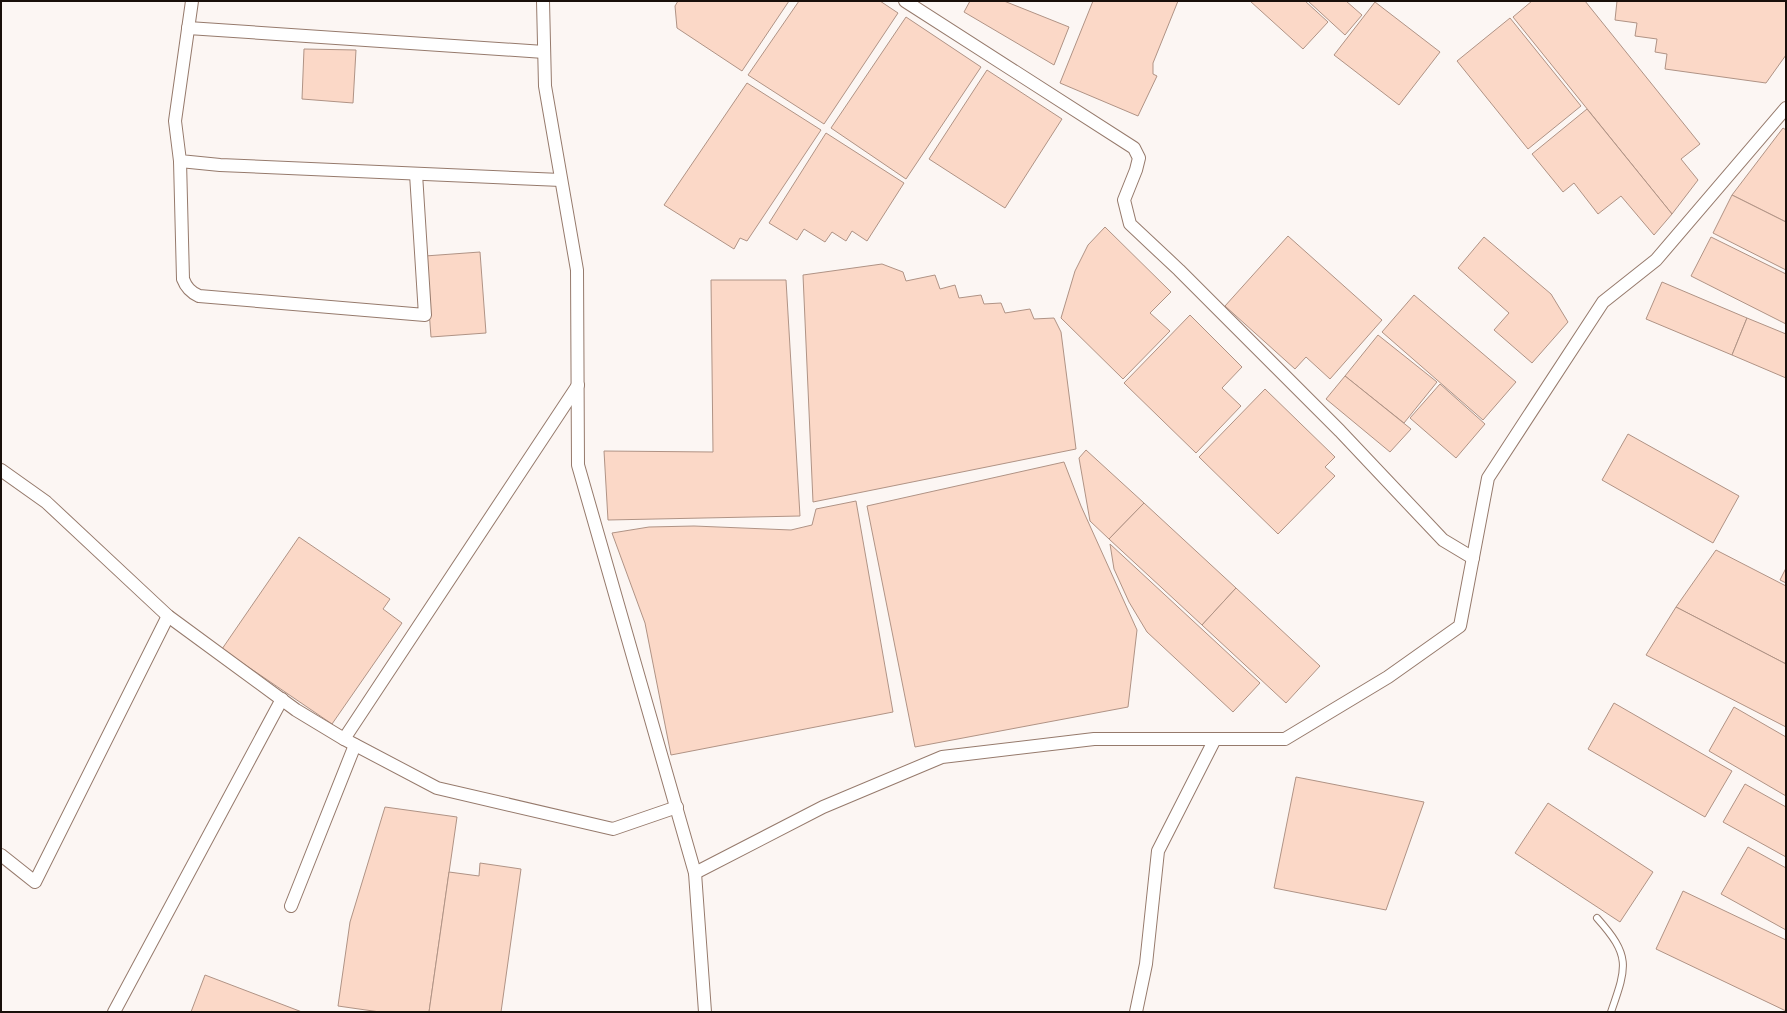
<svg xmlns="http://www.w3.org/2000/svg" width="1787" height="1013" viewBox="0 0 1787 1013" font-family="'Alegreya Sans',sans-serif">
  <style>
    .building { fill: #fbd8c7; stroke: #b09385 }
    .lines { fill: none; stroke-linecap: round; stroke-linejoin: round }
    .service-casing { stroke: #967a6c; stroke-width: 8 }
    .minor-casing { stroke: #967a6c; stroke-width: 14 }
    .service { stroke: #fff; stroke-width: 6 }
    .minor { stroke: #fff; stroke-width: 12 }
  </style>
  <rect width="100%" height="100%" fill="#fcf6f3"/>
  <g class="building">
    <path d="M678,1H789L742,71L677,28L675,6Z"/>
    <path d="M799,1H880L898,13L824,124L748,75Z"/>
    <path d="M970,1H1004L1069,27L1054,65L964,12Z"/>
    <path d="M1093,1H1178L1153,63V74L1157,76L1138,116L1060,83Z"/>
    <path d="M1250,1H1305L1328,22L1303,49Z"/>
    <path d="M1308,1H1346L1362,15L1345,35Z"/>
    <path d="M1532,1H1585L1700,144L1681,159L1698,180L1672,214L1513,17Z"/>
    <path d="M1617,1H1786V55L1766,83L1665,69L1667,54L1655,52L1657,39L1635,36L1637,23L1615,20Z"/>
    <path d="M1375,2L1440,52L1399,105L1334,55Z"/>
    <path d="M906,17L981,67L906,179L831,128Z"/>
    <path d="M1510,18L1581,106L1528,149L1457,61Z"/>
    <path d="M304,49L356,50L353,103L302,99Z"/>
    <path d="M987,70L1062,119L1005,208L929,159Z"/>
    <path d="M747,83L821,130L747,241L740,238L734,249L664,205Z"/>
    <path d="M1587,109L1672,214L1654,235L1621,196L1598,214L1574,183L1563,192L1532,154Z"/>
    <path d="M1783,128L1786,130V222L1732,195Z"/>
    <path d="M826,133L904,183L867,241L852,231L846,241L832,232L825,242L804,229L797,240L769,223Z"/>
    <path d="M1732,195L1786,222V270L1713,233Z"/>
    <path d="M1105,227L1171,292L1150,313L1170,331L1123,379L1061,318L1075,271L1088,245Z"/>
    <path d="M1288,236L1382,320L1330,379L1306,357L1295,369L1225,306Z"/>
    <path d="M1484,237L1551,294L1568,322L1532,363L1494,330L1509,313L1458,268Z"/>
    <path d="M1711,237L1786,274V324L1691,276Z"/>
    <path d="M480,252L486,333L431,337L425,256Z"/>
    <path d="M882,264L903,272L906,281L935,275L940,289L955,285L959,298L981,295L984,304L1001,303L1005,313L1030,309L1034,319L1054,318L1061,332L1076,449L813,502L803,275Z"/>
    <path d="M711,280H786L800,516L608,520L604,451L713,452Z"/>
    <path d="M1662,282L1747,318L1732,355L1646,319Z"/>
    <path d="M1414,295L1516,382L1483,420L1382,332Z"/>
    <path d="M1190,315L1242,367L1222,388L1241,406L1196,453L1124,383Z"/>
    <path d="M1747,318L1786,334V378L1732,355Z"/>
    <path d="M1378,335L1437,382L1404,423L1345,376Z"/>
    <path d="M1345,376L1411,429L1390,452L1326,399Z"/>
    <path d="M1440,384L1485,424L1456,458L1410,418Z"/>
    <path d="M1265,389L1335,457L1325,467L1335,476L1278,534L1199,457Z"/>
    <path d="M1628,434L1739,496L1713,543L1602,480Z"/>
    <path d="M1086,450L1144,503L1109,539L1090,521L1079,458Z"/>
    <path d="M1064,462L1081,506L1137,630L1128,707L915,747L867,506Z"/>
    <path d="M856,501L893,712L671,755L645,623L612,533L649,527L694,526L791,530L812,525L816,509Z"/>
    <path d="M1144,503L1236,588L1202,625L1109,539Z"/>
    <path d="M299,537L390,599L383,609L402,623L332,724L222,649Z"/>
    <path d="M1110,544L1260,683L1233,712L1147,632L1129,602L1114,569Z"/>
    <path d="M1716,550L1786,586V664L1676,607Z"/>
    <path d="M1786,568V583L1780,580Z"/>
    <path d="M1236,588L1320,666L1286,703L1202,625Z"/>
    <path d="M1676,607L1786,664V727L1646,655Z"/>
    <path d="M1614,703L1732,771L1705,817L1588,749Z"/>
    <path d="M1734,707L1786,737V796L1709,751Z"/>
    <path d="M1296,777L1424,802L1386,910L1274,888Z"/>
    <path d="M1745,784L1786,807V857L1723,822Z"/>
    <path d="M1548,803L1653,872L1620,922L1515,853Z"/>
    <path d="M385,807L457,817L429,1012H380L338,1006L350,922Z"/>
    <path d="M1748,847L1786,868V930L1721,894Z"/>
    <path d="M480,863L521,869L501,1012H429L449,872L479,876Z"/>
    <path d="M1683,891L1786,940V1011L1656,949Z"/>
    <path d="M205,975L302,1012H191Z"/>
  </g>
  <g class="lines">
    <g class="service-casing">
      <path id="service" d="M1597,918C1631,956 1627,966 1611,1012"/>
    </g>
    <g class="minor-casing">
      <g id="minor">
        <path d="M192,1L175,121L180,161L220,165L561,180"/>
        <path d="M543,1L545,86L577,270L578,465L695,873L823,807L942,757L1094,739H1285L1388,677L1460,626L1488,478L1603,302L1656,260L1786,108"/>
        <path d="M905,1L1134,148L1139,158L1136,170L1124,200L1130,224L1179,270L1340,431L1443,540L1473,558"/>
        <path d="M188,28L544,52"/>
        <path d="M180,161L183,279C186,287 190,292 199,296L425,315L416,174"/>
        <path d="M1,470L46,502L168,616L296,710L344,739L437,788L613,829L677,807"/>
        <path d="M344,739L578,385"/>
        <path d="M1,855L35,882L168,616"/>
        <path d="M695,873L705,1012"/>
        <path d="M291,906L355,745"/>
        <path d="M114,1012L282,699"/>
        <path d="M1136,1012L1146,964L1158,851L1215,739"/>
      </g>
    </g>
    <use href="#service" class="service"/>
    <use href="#minor" class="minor"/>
  </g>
  <rect width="1787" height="1013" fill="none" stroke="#190f0a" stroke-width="4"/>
</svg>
